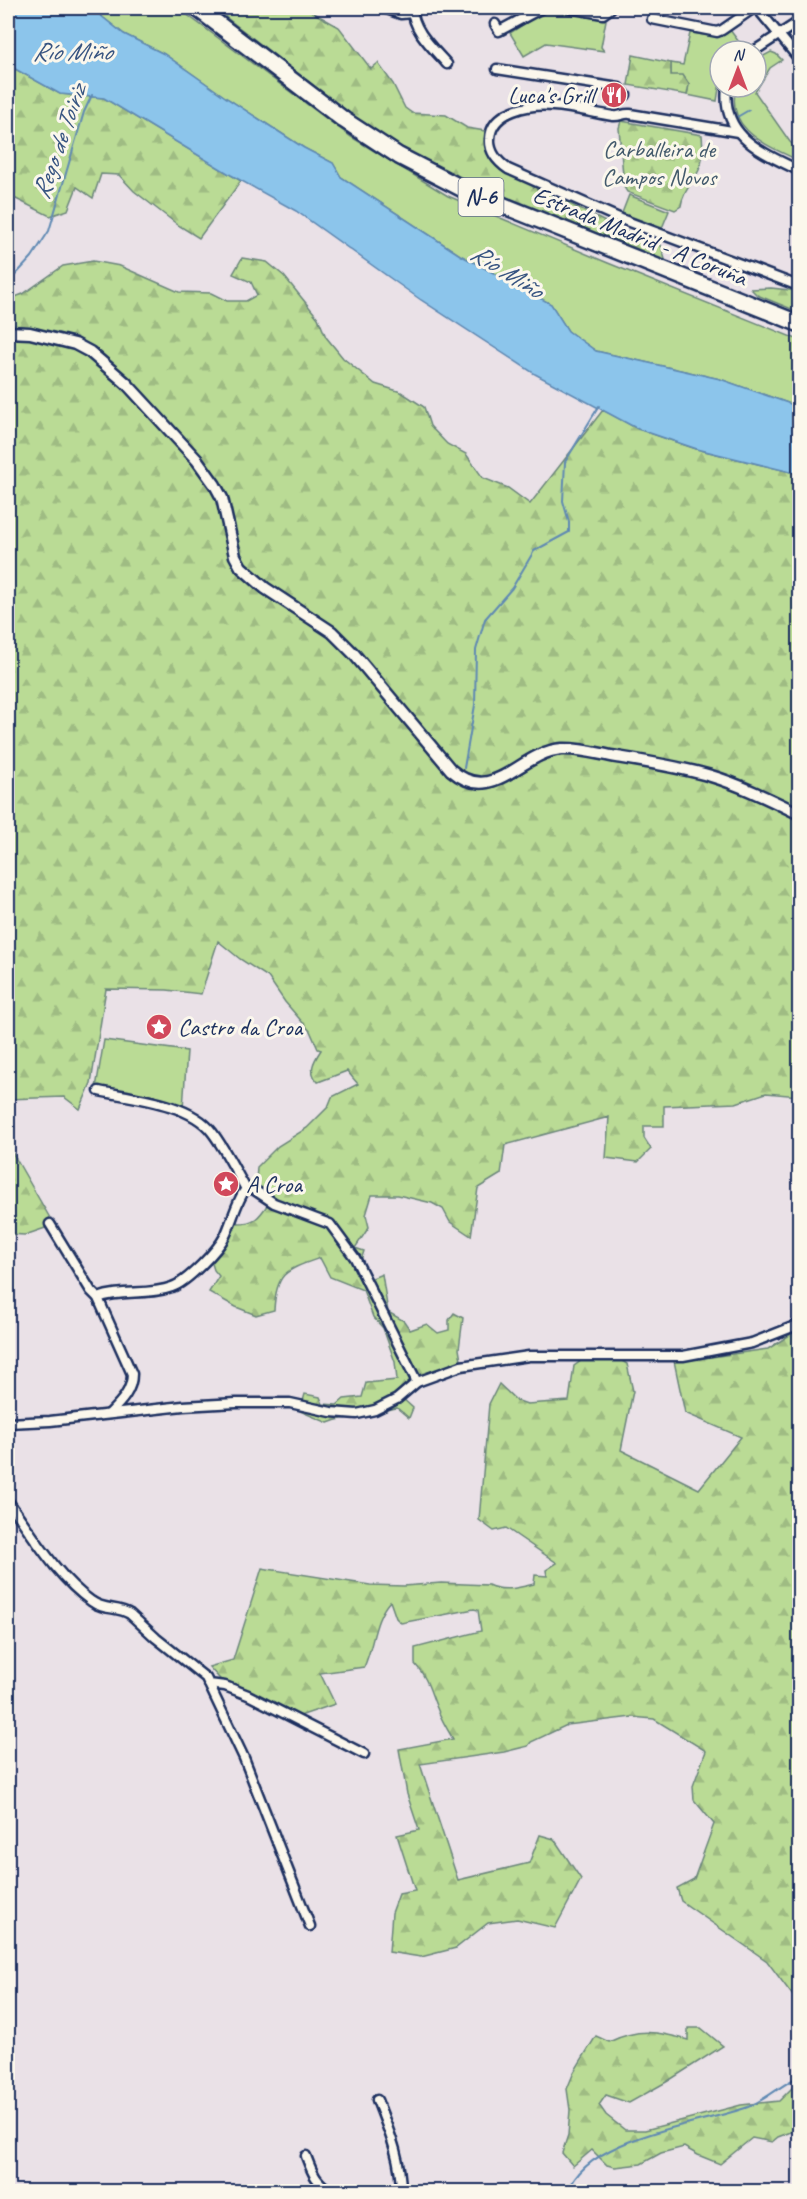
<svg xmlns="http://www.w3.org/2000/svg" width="807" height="2199" viewBox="0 0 807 2199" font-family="Caveat,sans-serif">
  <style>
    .grass { fill: #badb95; stroke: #6a857a; stroke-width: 1.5 }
    .forest { fill: url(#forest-firs); stroke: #6a857a; stroke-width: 1.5 }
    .water { fill: #8cc5eb; stroke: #5f89b3; stroke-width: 1.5 }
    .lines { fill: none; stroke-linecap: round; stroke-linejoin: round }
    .stream { stroke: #5f89b3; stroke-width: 2 }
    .street-casing { stroke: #1b2f5e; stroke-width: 13 }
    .secondary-casing { stroke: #1b2f5e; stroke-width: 15 }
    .highway-casing { stroke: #1b2f5e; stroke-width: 20 }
    .street { stroke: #fbf7ec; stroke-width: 8 }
    .secondary { stroke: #fbf7ec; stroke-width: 10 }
    .highway { stroke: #fbf7ec; stroke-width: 15 }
    .labels { text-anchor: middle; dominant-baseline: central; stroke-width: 6; stroke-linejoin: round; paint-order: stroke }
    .shield { fill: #fbf7ec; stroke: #5e6b89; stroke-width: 1.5 }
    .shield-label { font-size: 22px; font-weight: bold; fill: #1b2f5e }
    .poi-label { font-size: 24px; fill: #1b2f5e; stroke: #fbf7ec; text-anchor: start }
    .park-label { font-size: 24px; fill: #435a6c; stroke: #fbf7ec }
    .street-label { font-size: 24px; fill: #1b2f5e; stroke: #fbf7ec }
    .water-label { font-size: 26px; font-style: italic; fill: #375481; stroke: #fbf7ec }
  </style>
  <defs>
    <pattern id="forest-firs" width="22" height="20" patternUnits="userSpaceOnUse" patternTransform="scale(1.5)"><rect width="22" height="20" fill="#badb95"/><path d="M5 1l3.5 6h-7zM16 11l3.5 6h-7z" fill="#9fbc83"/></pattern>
  </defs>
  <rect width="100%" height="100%" fill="#eae1e7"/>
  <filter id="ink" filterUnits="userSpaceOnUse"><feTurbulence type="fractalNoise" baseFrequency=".0167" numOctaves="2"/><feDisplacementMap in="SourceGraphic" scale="12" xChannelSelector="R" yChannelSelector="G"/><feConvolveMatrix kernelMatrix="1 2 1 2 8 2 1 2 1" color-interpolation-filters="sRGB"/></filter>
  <g filter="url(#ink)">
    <g class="grass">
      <path d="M91,8H178L351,137L448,196L608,263L799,340V407L720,379L596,351L568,331L551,304L460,255L341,177L333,163L304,148L228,99L164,54L124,34Z"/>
      <path d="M548,10L606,20L601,47L604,51L546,43L524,56L510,33L541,13Z"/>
      <path d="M730,30L745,50L720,51V82L717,101L687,95L689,84L671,75V63L683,65L690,33L718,37Z"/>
      <path d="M771,52L776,54L782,60L770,68L755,92L790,142L799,150V161C768,145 725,131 736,87H756V60Z"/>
      <path d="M629,195L669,211L662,228L622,213Z"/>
      <path d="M104,1040L187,1051L183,1108L96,1088Z"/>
    </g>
    <g class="forest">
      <path d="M214,8H305L339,27L371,69L378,63L393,84L405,108L412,113L446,115L467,128L485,131L489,154L499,168L621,230L661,245L666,263L446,173L377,135Z"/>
      <path d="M633,55L671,63V75H683L689,84L687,95L628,85Z"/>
      <path d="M8,65L60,94L104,98L241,181L199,238L178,225L134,191L119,175L101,174L93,198L77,187L68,210L50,216L8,195Z"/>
      <path d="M621,121L702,135C703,148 704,158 699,170C693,183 683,191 681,206L675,210L627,192L624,187L619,128Z"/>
      <path d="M242,258L267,262L284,276L318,318L326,337L343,358L375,384L401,392L424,407L430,426L447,444L466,454L483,478L508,488L530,504L603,410L638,429L696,449L799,474V1096L766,1093L736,1103L664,1106V1126H644V1138L651,1149L638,1162L606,1158L609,1117L505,1145L501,1174L478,1188L471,1236L450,1222L443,1209L432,1203L398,1195H372L366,1215L369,1227L355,1248L364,1251L360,1263L370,1279L382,1274L388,1312L404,1321L410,1330L427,1324L438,1333L449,1330V1320L454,1313L463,1318L459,1349L462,1366L410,1387L402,1398L413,1408L409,1418L397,1408C386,1409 378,1415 368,1417C351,1419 346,1416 328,1423L300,1411L305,1394L320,1397L323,1404L337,1405L344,1399L362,1397L366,1383L397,1380L395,1362L383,1328L373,1317L363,1290L330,1277L320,1258C286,1270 276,1272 274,1310L256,1315L236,1307L209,1292L219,1276L214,1270L210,1257L234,1223C255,1224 259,1218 270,1201L256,1183L257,1167L278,1146L307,1128L328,1107L332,1097L358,1084L347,1071L318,1082C308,1071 313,1062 321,1050L318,1049L310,1031L285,1002L268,977L240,959L218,941L201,994L167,990L106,989L91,1083L80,1109L64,1097L8,1099V297L10,299L23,294L63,266L93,261L120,266L179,292L211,293L227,301H246L257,295L251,282L233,274Z"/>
      <path d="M771,288L799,291V312L757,295L751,289Z"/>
      <path d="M8,1145L54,1225L25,1235L8,1234Z"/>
      <path d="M799,1329V2004L767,1961L681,1901L677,1888L694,1879L714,1824L694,1800L693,1786L706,1751L654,1719L632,1717L567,1725L531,1742L528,1746L504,1752L420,1764L458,1880L529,1863L540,1835L554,1839L581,1879L555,1928L517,1919L488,1923L456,1948L421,1957L389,1952L392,1913L399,1894L415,1891L397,1835L419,1830L407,1794L399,1749L453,1739C447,1729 441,1719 437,1708C430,1692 428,1678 415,1664V1648L481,1631L478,1610L474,1609L401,1623L396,1618L390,1601C373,1620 374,1646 364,1667L320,1673L335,1704L297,1717L228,1688L209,1667L233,1660L262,1568L370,1585L404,1586L441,1583L488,1585C503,1592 518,1588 534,1584L535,1575L547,1576L546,1570L557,1563L506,1528L494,1531L479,1520L489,1404L499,1384L516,1400L527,1404L569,1401L574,1366L587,1357L620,1360L627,1364L633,1391L621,1450L699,1489L741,1437L685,1413L674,1361L690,1360L768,1349Z"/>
      <path d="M688,2028H701L723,2046L668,2081L629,2103L606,2095L599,2105L606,2115L625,2130H645L741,2105L779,2101L799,2081V2129L778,2137L772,2142L752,2138L720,2164L698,2155L684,2147L661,2153L641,2164L615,2167L607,2165L592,2150L573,2166L562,2153L568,2135L570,2110L567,2089L574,2072L596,2036L609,2042C638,2028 658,2031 688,2040Z"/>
    </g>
    <path class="water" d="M8,8H91L124,34L164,54L228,99L304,148L333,163L341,177L460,255L551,304L568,331L596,351L720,379L799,407V474L697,449L638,429L535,374L421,300L296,211L231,175L104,98L60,94L8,65Z"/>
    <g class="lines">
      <g class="stream">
        <path d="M737,117L749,110"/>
        <path d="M8,283L32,257L49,231L84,112L92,95"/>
        <path d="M464,768L475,705L476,650L485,619L512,588L534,551L569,532V522L563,501L565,462L599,406"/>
        <path d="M568,2192C587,2136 699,2125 748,2107C767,2099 782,2084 800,2076"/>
      </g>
      <g class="street-casing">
        <g id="street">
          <path d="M384,8L401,14L412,13"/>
          <path d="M412,8C413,31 433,48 447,64"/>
          <path d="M569,8L603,14L611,8"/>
          <path d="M757,8L800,60"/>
          <path d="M652,19L717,32L722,30L754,8"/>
          <path d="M495,24L499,31L542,8"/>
          <path d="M754,51L800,21"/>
          <path d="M497,69L619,88L626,95"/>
          <path d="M727,87C721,137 762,152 800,171"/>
          <path d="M738,132L630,114C624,113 619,117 613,116C593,113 573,107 553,106C531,104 491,110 490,139C489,153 498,162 508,169L621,219L796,285"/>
          <path d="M99,1091C133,1098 190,1103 212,1132C225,1149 235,1170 246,1189"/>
          <path d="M50,1224L91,1291L98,1298L132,1374C132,1391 121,1402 110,1413"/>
          <path d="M98,1298C121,1289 148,1296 172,1287C187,1282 218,1250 225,1236C232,1222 237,1199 246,1189H253L274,1203L330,1224L355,1258L417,1382"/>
          <path d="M8,1423L50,1421L183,1406L236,1403H290L331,1412L357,1414L375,1410L397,1399L417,1382L461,1366L529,1356H683L752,1343L800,1324"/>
          <path d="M8,1501C33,1535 56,1576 91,1601C104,1611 118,1606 130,1614L156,1638L206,1678L244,1758L310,1926"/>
          <path d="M209,1684L225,1686L248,1695L364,1754"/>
          <path d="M377,2100C389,2131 401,2158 401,2192"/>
          <path d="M306,2156C312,2172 316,2184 333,2192"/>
        </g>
      </g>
      <g class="secondary-casing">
        <path id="secondary" d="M8,332L30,333L75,344L90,352L126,383L197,460L215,485L222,498L235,556L241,567L265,588L332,632L354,654L451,770C494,807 519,752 562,749C580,748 599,754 617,757C648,762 680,767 711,776C741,785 771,800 800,814"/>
      </g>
      <g class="highway-casing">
        <path id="highway" d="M197,8L344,120L399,156L467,191L800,324"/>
      </g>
      <use href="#street" class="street"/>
      <use href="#secondary" class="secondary"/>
      <use href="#highway" class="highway"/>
    </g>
  </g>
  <defs>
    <g id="restaurant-disc" transform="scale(1.35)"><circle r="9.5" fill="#d1495b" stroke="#fbf7ec"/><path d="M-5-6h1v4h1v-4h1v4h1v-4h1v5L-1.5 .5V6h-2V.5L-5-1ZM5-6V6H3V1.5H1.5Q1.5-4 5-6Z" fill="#fff"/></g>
    <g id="sight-disc" transform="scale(1.35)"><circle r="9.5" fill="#d1495b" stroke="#fbf7ec"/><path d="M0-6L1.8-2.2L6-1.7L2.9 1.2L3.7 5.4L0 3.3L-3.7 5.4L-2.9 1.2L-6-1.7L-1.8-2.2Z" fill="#fff"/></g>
  </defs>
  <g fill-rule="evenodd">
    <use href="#restaurant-disc" x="614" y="95"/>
    <use href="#sight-disc" x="159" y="1027"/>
    <use href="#sight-disc" x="226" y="1184"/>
  </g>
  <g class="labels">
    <rect class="shield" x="458.5" y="178" width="45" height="38" rx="4.5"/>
    <g class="shield-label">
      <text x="481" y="197">N-6</text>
    </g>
    <g class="poi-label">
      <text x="594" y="95" text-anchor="end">Luca's Grill</text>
      <text x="178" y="1027">Castro da Croa</text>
      <text x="246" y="1184">A Croa</text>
    </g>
    <g class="park-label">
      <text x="659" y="149">Carballeira de<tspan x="659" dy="28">Campos Novos</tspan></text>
    </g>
    <g class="street-label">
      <text transform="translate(640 236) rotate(22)">Estrada Madrid - A Coruña</text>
    </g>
    <g class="water-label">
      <text x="72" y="51">Río Miño</text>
      <text transform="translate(59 142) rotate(-71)">Rego de Toiriz</text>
      <text transform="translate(507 271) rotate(32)">Río Miño</text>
    </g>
  </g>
  <rect width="807" height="2199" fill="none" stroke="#fbf7ec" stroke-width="30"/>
  <rect x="15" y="15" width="777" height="2169" fill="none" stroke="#1b2f5e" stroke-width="2" filter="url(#ink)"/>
  <g transform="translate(738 69)"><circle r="28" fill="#fbf7ec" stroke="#a1a7b3" stroke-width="1.5"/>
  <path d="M0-4.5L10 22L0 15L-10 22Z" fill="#d1495b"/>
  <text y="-9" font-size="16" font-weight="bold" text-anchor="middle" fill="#1b2f5e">N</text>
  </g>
</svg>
